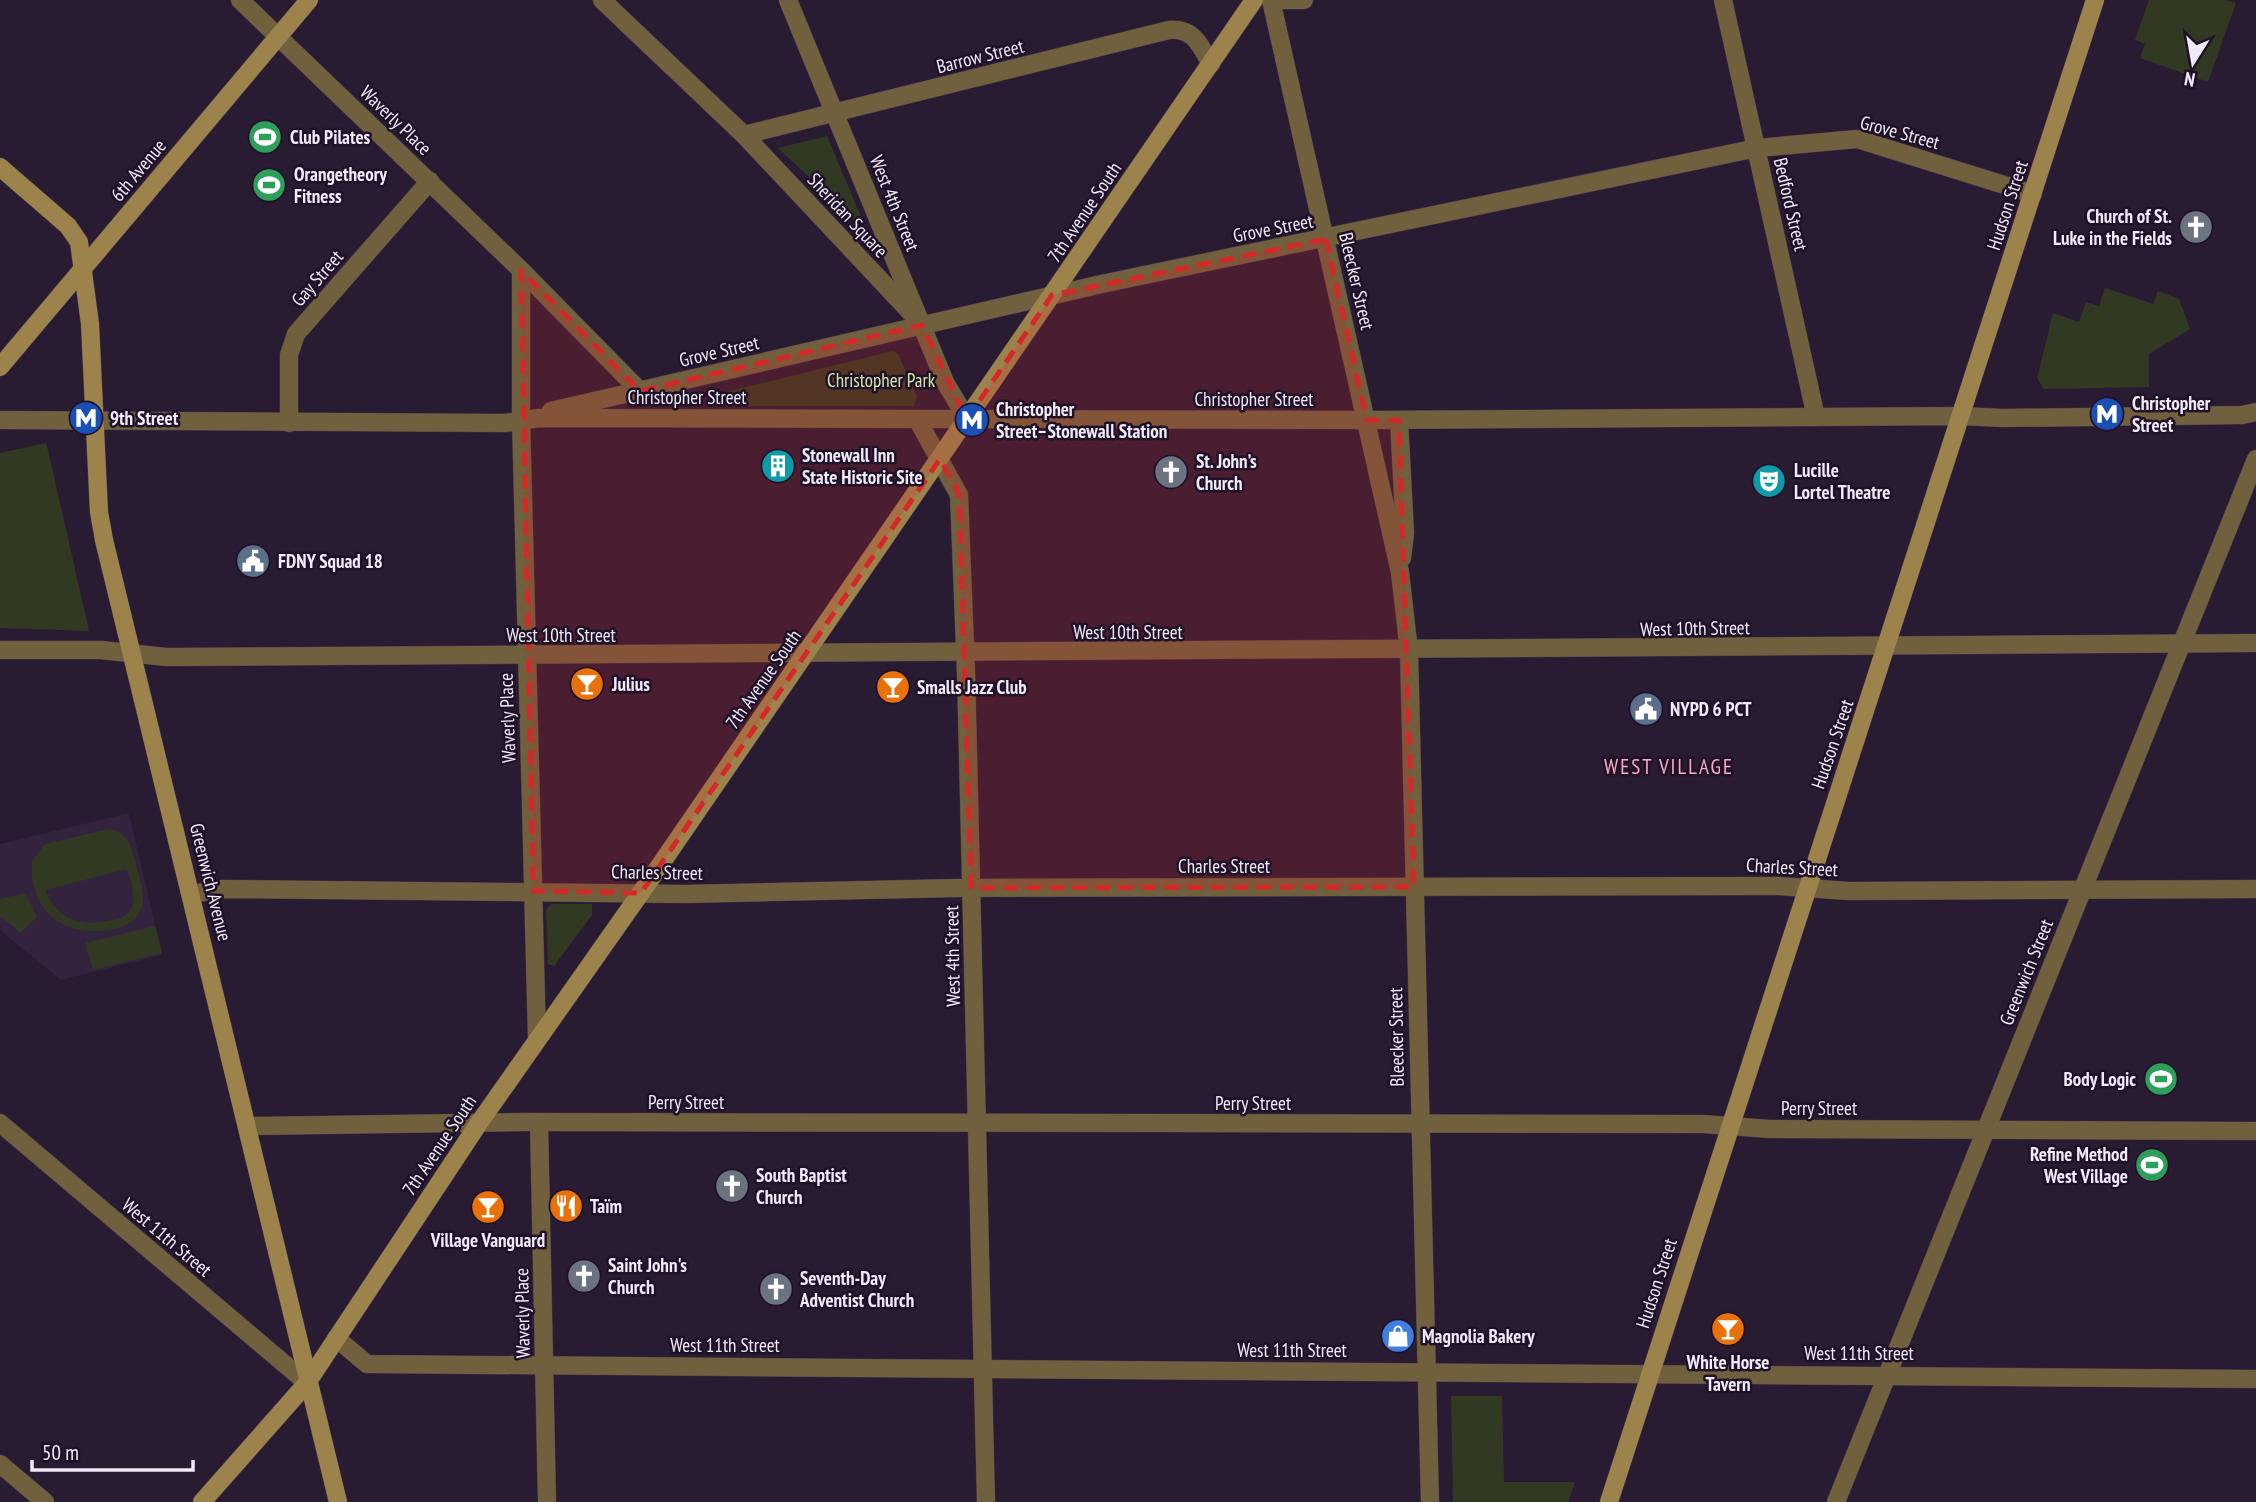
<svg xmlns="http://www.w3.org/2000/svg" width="2256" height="1502" viewBox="0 0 2256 1502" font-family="'PT Sans Narrow',sans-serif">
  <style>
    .built { fill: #33233f }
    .green { fill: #323923; fill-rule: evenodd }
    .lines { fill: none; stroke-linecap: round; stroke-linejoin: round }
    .minor-casing { stroke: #44384e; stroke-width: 19 }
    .secondary-casing { stroke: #44384e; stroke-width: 19 }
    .minor { stroke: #70603e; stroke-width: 18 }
    .secondary { stroke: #9c834c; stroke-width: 18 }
    .marked { fill: #d62828; fill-opacity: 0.2; stroke: #d62828; stroke-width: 5; stroke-dasharray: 14 9; stroke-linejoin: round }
    .labels { text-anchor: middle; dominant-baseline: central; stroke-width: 5; stroke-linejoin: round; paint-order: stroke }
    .street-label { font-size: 19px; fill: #f2e9f9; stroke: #1f1228 }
    .poi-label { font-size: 19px; font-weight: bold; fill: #f2e9f9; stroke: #1f1228; text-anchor: start }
    .park-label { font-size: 19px; fill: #d3e9a8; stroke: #1f1228 }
    .neighbourhood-label { font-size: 21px; letter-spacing: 2px; fill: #fcabc5; stroke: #1f1228 }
  </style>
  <rect width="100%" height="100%" fill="#281b32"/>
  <path class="built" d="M129,813L162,955L61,980L0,930V844Z"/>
  <g class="green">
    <path d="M2149,0H2225L2236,3L2208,82L2140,58L2145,44L2135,40Z"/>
    <path d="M827,136L867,231L778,148Z"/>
    <path d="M2105,288L2153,304L2158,291L2179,299L2190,329L2149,354V387L2044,389L2037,378L2053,313L2079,322L2086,302L2099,306Z"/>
    <path d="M893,351L898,354L917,397L914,406H720L713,400L721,393Z"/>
    <path d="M46,443L51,463L89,631L0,628V453Z"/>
    <path d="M109,829C127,833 131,844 135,860C138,874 146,892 142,907C138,920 127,926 114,929C66,939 28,913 32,861L45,844ZM127,869C130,879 136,896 132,907C128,917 117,919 108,921C80,927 56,918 45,890Z"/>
    <path d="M25,893L37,917L21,933L0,916V899Z"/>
    <path d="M551,904H592V915L554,966L548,964L546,910Z"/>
    <path d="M155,926L162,953L93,970L85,943Z"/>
    <path d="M1451,1396H1502L1504,1482H1575L1568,1502H1453Z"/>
  </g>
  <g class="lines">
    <g class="minor-casing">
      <g id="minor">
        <path d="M240,0L521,270L640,391"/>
        <path d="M602,0L744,135L915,317"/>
        <path d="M788,0L945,382L967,419"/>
        <path d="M1271,0L1400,572L1409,651L1430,1502"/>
        <path d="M1282,0H1304"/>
        <path d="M1723,0L1816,417"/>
        <path d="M744,135L1169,30C1194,28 1200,45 1211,64"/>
        <path d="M521,270V419L537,1039"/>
        <path d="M551,411L1106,283L1757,148L1857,139L2033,194"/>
        <path d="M917,419L959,495L966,673L986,1502"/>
        <path d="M0,420L505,423L539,418L1367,420L1961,416L2003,418L2242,415L2256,412"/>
        <path d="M1399,420L1405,533L1402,558"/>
        <path d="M289,423V355L296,334L430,181"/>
        <path d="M0,650H101L166,657L2256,643"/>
        <path d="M192,894L222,889L687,894L957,888L1779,886L1848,891L2256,889"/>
        <path d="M0,1123L307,1383"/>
        <path d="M539,1123L547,1502"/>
        <path d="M249,1126L526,1122L1703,1124L1770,1129L2256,1131"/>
        <path d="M336,1338L367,1364L2256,1379"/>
        <path d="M0,1464L45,1502"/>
        <path d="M1836,1502L2256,459"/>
      </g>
    </g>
    <g class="secondary-casing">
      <g id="secondary">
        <path d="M0,167L68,226L79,242L90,324L99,512L104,540L338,1502"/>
        <path d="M0,367L309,0"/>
        <path d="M202,1502L307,1383L479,1123L654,874L1254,0"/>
        <path d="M1609,1502L2095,0"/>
      </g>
    </g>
    <use href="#minor" class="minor"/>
    <use href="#secondary" class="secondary"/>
  </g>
  <path class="marked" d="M1326,239L1367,420H1399L1414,887L971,888L959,495L940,459L641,893L533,891L521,270L640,391L922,325L967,419L1052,295Z"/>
  <defs>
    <g id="stadium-disc" transform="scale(1.75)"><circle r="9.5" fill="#2e9e5b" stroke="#1f1228"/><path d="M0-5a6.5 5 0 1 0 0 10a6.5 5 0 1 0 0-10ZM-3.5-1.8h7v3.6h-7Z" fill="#fff"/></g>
    <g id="church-disc" transform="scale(1.75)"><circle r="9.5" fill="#6b7280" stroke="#1f1228"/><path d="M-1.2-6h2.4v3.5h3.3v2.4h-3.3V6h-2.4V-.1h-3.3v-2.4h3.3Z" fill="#fff"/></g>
    <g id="metro-disc" transform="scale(1.75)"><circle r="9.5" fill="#1a4fb4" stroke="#1f1228"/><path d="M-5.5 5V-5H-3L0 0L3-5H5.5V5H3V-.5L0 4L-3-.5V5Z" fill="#fff"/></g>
    <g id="building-disc" transform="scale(1.75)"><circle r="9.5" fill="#0f9aa8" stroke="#1f1228"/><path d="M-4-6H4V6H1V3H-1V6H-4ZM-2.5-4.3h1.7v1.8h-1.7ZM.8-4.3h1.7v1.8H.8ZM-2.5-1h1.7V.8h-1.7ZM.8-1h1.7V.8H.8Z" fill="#fff"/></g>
    <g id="theatre-disc" transform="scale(1.75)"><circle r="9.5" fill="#0f9aa8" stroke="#1f1228"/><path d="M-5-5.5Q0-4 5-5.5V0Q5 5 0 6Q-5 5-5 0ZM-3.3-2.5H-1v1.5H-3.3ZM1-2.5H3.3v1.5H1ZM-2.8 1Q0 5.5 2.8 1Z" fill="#fff"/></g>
    <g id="civic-disc" transform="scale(1.75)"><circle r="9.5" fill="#5c6f8a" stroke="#1f1228"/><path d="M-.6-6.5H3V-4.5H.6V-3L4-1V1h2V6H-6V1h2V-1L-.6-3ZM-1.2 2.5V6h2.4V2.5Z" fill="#fff"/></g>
    <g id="bar-disc" transform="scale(1.75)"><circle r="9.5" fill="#e8710a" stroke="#1f1228"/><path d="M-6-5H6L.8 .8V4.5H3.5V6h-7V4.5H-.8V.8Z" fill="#fff"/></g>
    <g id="restaurant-disc" transform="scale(1.75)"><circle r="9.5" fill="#e8710a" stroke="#1f1228"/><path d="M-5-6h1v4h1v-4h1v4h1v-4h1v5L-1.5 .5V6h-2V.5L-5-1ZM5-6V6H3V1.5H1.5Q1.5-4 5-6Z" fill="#fff"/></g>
    <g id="shop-disc" transform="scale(1.75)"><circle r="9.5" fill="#3f7fe0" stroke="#1f1228"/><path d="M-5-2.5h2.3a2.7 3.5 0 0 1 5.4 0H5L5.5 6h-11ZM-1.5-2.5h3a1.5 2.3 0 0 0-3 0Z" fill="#fff"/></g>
  </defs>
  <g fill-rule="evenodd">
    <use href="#stadium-disc" x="265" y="137"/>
    <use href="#stadium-disc" x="269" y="185"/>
    <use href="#church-disc" x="2196" y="227"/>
    <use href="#metro-disc" x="2107" y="414"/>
    <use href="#metro-disc" x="86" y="418"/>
    <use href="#metro-disc" x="972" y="420"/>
    <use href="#building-disc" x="778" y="466"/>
    <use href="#church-disc" x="1171" y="472"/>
    <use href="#theatre-disc" x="1769" y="481"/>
    <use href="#civic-disc" x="253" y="561"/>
    <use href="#bar-disc" x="587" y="684"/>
    <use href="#bar-disc" x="893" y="687"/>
    <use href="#civic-disc" x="1646" y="709"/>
    <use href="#stadium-disc" x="2161" y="1079"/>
    <use href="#stadium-disc" x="2152" y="1165"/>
    <use href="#church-disc" x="732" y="1186"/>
    <use href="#restaurant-disc" x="566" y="1206"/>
    <use href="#bar-disc" x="488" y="1207"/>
    <use href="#church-disc" x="584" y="1276"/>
    <use href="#church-disc" x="776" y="1289"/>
    <use href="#bar-disc" x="1728" y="1329"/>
    <use href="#shop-disc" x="1398" y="1336"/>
  </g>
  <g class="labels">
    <g class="street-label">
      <text transform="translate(980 56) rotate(-14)">Barrow Street</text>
      <text transform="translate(396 120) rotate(44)">Waverly Place</text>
      <text transform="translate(1900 132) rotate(15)">Grove Street</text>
      <text transform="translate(138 170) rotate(-50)">6th Avenue</text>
      <text transform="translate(895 203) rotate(68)">West 4th Street</text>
      <text transform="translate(1791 204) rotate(77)">Bedford Street</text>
      <text transform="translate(2007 205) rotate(-72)">Hudson Street</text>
      <text transform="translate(1084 212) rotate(-56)">7th Avenue South</text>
      <text transform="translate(848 215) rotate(47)">Sheridan Square</text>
      <text transform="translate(1273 228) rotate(-11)">Grove Street</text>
      <text transform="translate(317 278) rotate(-49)">Gay Street</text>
      <text transform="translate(1357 281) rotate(77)">Bleecker Street</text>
      <text transform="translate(719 351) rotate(-13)">Grove Street</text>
      <text x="687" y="397">Christopher Street</text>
      <text x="1254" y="399">Christopher Street</text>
      <text transform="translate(1695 628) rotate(-1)">West 10th Street</text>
      <text x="1128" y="632">West 10th Street</text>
      <text x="561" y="635">West 10th Street</text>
      <text transform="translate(763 679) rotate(-55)">7th Avenue South</text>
      <text transform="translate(507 718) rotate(-92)">Waverly Place</text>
      <text transform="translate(1832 744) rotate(-71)">Hudson Street</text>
      <text x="1224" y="866">Charles Street</text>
      <text transform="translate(1792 867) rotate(3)">Charles Street</text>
      <text transform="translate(657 872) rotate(1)">Charles Street</text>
      <text transform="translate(211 882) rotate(76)">Greenwich Avenue</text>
      <text transform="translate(952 956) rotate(-91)">West 4th Street</text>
      <text transform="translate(2026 972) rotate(-68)">Greenwich Street</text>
      <text transform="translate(1396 1037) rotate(-91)">Bleecker Street</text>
      <text x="686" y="1102">Perry Street</text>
      <text x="1253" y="1103">Perry Street</text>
      <text x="1819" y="1108">Perry Street</text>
      <text transform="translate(439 1145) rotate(-56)">7th Avenue South</text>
      <text transform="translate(167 1237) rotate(40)">West 11th Street</text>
      <text transform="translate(1656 1283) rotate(-72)">Hudson Street</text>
      <text transform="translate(522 1313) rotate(-91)">Waverly Place</text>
      <text x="725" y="1345">West 11th Street</text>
      <text x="1292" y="1350">West 11th Street</text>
      <text x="1859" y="1353">West 11th Street</text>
    </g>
    <g class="poi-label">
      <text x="290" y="137">Club Pilates</text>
      <text x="294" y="174">Orangetheory<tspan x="294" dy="22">Fitness</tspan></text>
      <text x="2172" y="216" text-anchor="end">Church of St.<tspan x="2172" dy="22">Luke in the Fields</tspan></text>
      <text x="2132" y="403">Christopher<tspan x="2132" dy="22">Street</tspan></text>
      <text x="996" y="409">Christopher<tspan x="996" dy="22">Street–Stonewall Station</tspan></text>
      <text x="110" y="418">9th Street</text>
      <text x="802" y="455">Stonewall Inn<tspan x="802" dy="22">State Historic Site</tspan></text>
      <text x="1196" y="461">St. John’s<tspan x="1196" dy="22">Church</tspan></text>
      <text x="1794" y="470">Lucille<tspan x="1794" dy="22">Lortel Theatre</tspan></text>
      <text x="278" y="561">FDNY Squad 18</text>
      <text x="612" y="684">Julius</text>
      <text x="917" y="687">Smalls Jazz Club</text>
      <text x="1670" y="709">NYPD 6 PCT</text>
      <text x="2136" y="1079" text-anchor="end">Body Logic</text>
      <text x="2128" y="1154" text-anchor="end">Refine Method<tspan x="2128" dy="22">West Village</tspan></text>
      <text x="756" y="1175">South Baptist<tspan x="756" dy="22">Church</tspan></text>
      <text x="590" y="1206">Taïm</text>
      <text x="488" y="1240" text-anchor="middle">Village Vanguard</text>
      <text x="608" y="1265">Saint John's<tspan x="608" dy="22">Church</tspan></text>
      <text x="800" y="1278">Seventh-Day<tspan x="800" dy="22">Adventist Church</tspan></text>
      <text x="1422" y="1336">Magnolia Bakery</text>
      <text x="1728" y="1362" text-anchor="middle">White Horse<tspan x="1728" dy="22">Tavern</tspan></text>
    </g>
    <g class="park-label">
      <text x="881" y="380">Christopher Park</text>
    </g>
    <g class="neighbourhood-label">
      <text x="1669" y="766">WEST VILLAGE</text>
    </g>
  </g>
  <g transform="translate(2193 63) rotate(191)" stroke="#1f1228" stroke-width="5" paint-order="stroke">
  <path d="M0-5L12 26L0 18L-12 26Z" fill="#f2e9f9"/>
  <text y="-10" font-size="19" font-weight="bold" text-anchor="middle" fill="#f2e9f9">N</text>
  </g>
  <path d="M32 1460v10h161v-10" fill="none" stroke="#f2e9f9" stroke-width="3.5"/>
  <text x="42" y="1460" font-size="21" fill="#f2e9f9" stroke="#1f1228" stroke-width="5" paint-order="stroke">50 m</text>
</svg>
